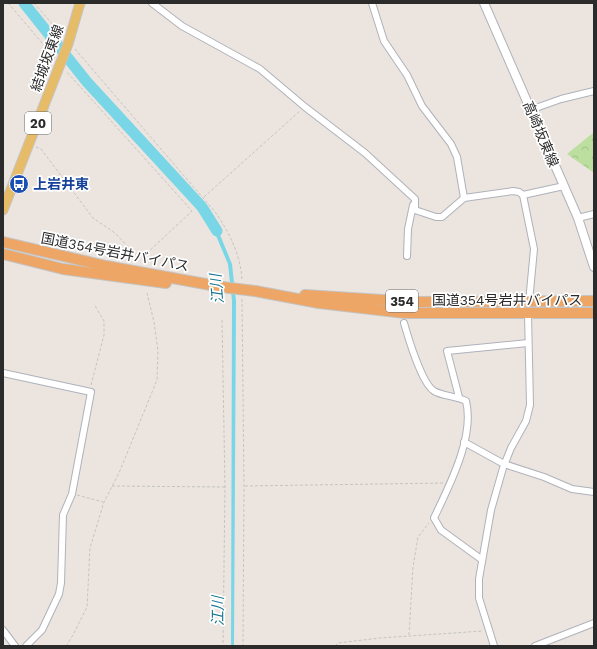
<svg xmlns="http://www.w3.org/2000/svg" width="597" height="649" viewBox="0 0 597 649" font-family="'Work Sans','Noto Sans JP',sans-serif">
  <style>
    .forest { fill: url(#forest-crowns) }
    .water { fill: #79d6e7 }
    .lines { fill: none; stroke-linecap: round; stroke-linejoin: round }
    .river { stroke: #79d6e7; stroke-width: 11 }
    .minor-casing { stroke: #afb2bb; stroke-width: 8 }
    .secondary-casing { stroke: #afb2bb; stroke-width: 10 }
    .primary-casing { stroke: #c4c4c4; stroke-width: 11 }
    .trunk-casing { stroke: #c4c4c4; stroke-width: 12 }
    .path { stroke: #c4c4c4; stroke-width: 1; stroke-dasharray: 3 2; stroke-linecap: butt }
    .minor { stroke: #fff; stroke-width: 6 }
    .secondary { stroke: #fff; stroke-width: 8 }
    .primary { stroke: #e7bc68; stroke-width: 9 }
    .trunk { stroke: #eda665; stroke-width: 10 }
    .trunk-bridge-casing { stroke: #c4c4c4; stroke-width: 12; stroke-linecap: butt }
    .trunk-bridge { stroke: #eda665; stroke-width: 10 }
    .labels { text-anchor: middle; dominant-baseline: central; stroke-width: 3.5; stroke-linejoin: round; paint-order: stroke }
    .shield { fill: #fff; stroke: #6b6b6b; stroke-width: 1 }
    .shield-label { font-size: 13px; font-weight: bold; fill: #2b2b2b }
    .street-label { font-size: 14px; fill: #2b2b2b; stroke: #fff }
    .transit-label { font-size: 14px; font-weight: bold; fill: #164399; stroke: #fff; text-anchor: start }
    .water-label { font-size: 15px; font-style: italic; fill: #177794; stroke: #fff }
  </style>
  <defs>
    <pattern id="forest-crowns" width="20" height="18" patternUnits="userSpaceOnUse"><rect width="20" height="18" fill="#bcdf9f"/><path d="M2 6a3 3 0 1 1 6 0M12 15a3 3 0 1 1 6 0" fill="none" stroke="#a2c089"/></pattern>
  </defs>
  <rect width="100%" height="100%" fill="#ece5df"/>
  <path class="forest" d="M594,132V173L567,154Z"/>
  <path class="water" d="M213,218L232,264L236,301L234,646H231L232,301L228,264L209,219Z"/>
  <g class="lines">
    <path class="river" d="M24,3L87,82L202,207L217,231"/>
    <g class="minor-casing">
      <g id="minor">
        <path d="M152,3L182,26L260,69L305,107L365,153L415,199V210L436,217H442L464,198L513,191L519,192L523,195L534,249L529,302"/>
        <path d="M372,3L384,41L407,75L422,106L451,144L457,157L464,198"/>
        <path d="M530,110L561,99L594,91"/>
        <path d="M523,195L564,186"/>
        <path d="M578,218L594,214"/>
        <path d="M407,256L408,229L413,205"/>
        <path d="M404,323C408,337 422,384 434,391C442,396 456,396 466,401C475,437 449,486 434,518L441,530L481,559"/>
        <path d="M3,373L91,392L72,494L63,515L61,583L59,594L42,630L26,646"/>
        <path d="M459,397L447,351L528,343"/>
        <path d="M464,442L504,464L544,477L572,489L594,492"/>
        <path d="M3,630L15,646"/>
        <path d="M494,646L479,598V579L491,510L503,468L511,448L526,421L530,405L528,314"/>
        <path d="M535,646L594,623"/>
      </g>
    </g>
    <g class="secondary-casing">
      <path id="secondary" d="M484,3L578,218L594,267"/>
    </g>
    <g class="primary-casing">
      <path id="primary" d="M3,210L68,44L80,3"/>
    </g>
    <g class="trunk-casing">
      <g id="trunk">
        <path d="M3,242L106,266L222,287"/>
        <path d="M3,254L63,269L166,283"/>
        <path d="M255,291L319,303L405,313H594"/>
        <path d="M305,295L413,302L594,301"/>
      </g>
    </g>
    <g class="path">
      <path d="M8,3L55,58"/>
      <path d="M34,3L62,35"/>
      <path d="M75,49L216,213C230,234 241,256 242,281"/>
      <path d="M36,147L41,149L93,218L115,233L135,254L145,255L192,211L66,71"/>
      <path d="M204,197L300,111"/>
      <path d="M242,299L244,486L243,646"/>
      <path d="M222,320L225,487L223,646"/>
      <path d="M91,385L104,335V321L94,304"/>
      <path d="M112,486L225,487"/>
      <path d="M245,486L444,483"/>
      <path d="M77,495L103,502"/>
      <path d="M409,635L413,567L418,537L429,523"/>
      <path d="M66,646L73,635L87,607L90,548L104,502L119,473L157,380L158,351L154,322L147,293"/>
      <path d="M335,646L338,643L380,638L483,631"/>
    </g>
    <use href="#minor" class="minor"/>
    <use href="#secondary" class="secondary"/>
    <use href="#primary" class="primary"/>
    <use href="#trunk" class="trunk"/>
    <g class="trunk-bridge-casing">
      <path id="trunk-bridge" d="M222,287L255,291"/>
    </g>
    <use href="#trunk-bridge" class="trunk-bridge"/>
  </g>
  <defs>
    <g id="bus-disc" transform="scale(1)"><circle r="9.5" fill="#1a4fb4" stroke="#fff"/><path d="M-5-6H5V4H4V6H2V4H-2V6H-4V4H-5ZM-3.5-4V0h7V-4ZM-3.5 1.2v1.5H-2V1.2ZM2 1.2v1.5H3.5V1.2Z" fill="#fff"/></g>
  </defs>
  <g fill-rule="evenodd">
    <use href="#bus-disc" x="19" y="184"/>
  </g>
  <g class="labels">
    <g class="shield">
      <rect x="25" y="112" width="26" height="22" rx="3"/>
      <rect x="386" y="290" width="32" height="22" rx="3"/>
    </g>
    <g class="shield-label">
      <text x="38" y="123">20</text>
      <text x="402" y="301">354</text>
    </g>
    <g class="street-label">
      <text transform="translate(47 58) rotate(-70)">結城坂東線</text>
      <text transform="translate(541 134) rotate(67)">高崎坂東線</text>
      <text transform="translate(115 252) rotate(11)">国道354号岩井バイパス</text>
      <text x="507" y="300">国道354号岩井バイパス</text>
    </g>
    <g class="transit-label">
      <text x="33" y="184">上岩井東</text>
    </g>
    <g class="water-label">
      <text transform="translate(217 289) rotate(-95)">江川</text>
      <text transform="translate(218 611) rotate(-90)">江川</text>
    </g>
  </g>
  <rect width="597" height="649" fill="none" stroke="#2b2b2b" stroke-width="8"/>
</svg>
